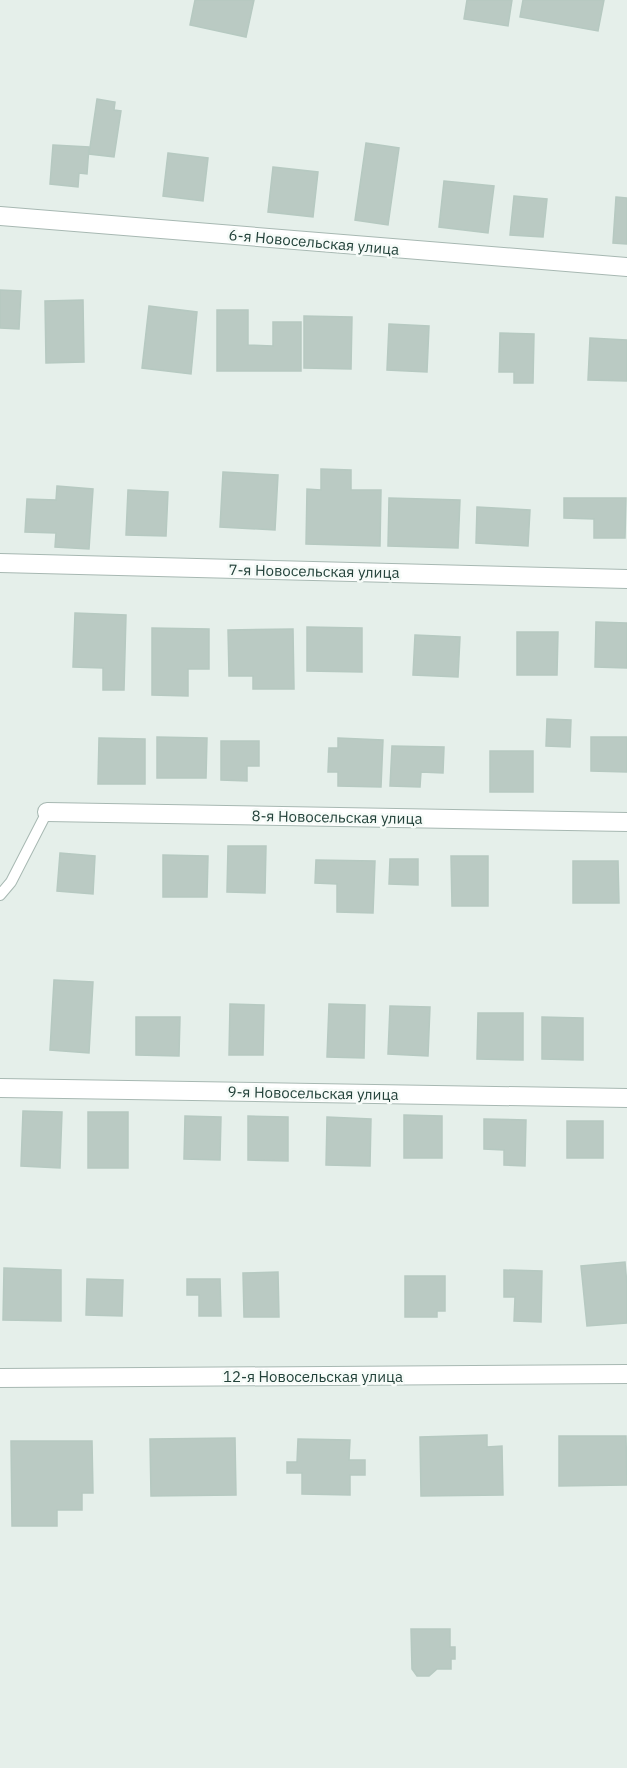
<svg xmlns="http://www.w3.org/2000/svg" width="627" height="1768" viewBox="0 0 627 1768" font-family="'IBM Plex Sans',sans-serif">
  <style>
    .building { fill: #bacac3; stroke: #b6c9c1; stroke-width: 1.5 }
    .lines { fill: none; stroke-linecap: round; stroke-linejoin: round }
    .service-casing { stroke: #a7b8b2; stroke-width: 12 }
    .minor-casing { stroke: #a7b8b2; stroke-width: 20 }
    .service { stroke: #fff; stroke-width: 10 }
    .minor { stroke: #fff; stroke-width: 18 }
    .labels { text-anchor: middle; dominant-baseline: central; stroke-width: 5; stroke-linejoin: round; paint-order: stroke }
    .street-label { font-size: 15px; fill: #23423a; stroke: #f6fbf8 }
  </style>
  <rect width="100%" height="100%" fill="#e5efea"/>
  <g class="building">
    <path d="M195,0H254L246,37L190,25Z"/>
    <path d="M467,0H512L508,26L464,19Z"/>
    <path d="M523,0H604L598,31L520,17Z"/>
    <path d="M97,99L115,102L114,110L121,111L114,157L89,154Z"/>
    <path d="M366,143L399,148L388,225L355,220Z"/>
    <path d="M53,145L89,147L87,174L79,173L78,187L50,184Z"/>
    <path d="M168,153L208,158L203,201L163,196Z"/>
    <path d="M273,167L318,172L313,217L268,212Z"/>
    <path d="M444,181L494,186L488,233L439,227Z"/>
    <path d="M514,196L547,199L543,237L510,235Z"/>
    <path d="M616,197L627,198V244L613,243Z"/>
    <path d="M0,290L21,291L19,329L0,328Z"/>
    <path d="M83,300L84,362L46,363L45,301Z"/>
    <path d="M149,306L197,312L191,374L142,368Z"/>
    <path d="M217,310H248V345L273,346V322H301V371H217Z"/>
    <path d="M304,316L352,317L351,369L304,368Z"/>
    <path d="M389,324L429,326L427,372L387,370Z"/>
    <path d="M500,333L534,334L533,383H514V372H499Z"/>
    <path d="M590,338L627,340V381L588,380Z"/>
    <path d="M321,469L351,470V490H381L380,546L306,544L307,489L321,490Z"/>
    <path d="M223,472L278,475L275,530L220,527Z"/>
    <path d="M57,486L93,489L89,549L55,547L56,533L25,532L27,499L56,500Z"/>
    <path d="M128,490L168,492L166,536L126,535Z"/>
    <path d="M389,498L460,500L458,548L388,546Z"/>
    <path d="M564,498H626L625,538H594V519L564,518Z"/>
    <path d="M477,507L530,510L528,546L476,543Z"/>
    <path d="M75,613L126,615L124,690H103V668L73,667Z"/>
    <path d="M596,622L627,623V668L595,667Z"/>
    <path d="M307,627L362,628V672L307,671Z"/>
    <path d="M152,628L209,629V669H188V696L152,695Z"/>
    <path d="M293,629L294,689H253V676H229L228,630Z"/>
    <path d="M517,632H558L557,675H517Z"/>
    <path d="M415,635L460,637L458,677L413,675Z"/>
    <path d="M547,719L571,720L570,747L546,746Z"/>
    <path d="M157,737L207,738L206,778H157Z"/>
    <path d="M591,737H627V772L591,771Z"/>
    <path d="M99,738L145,739V784H98Z"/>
    <path d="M338,738L383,740L381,787L338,786V772H328L329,748H338Z"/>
    <path d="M221,741H259V766H247V781L221,780Z"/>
    <path d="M392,746L444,747L443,773L421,772L420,787L390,786Z"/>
    <rect x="490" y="751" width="43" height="41"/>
    <path d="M228,846H266L265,893L227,892Z"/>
    <path d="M60,853L95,856L93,894L57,891Z"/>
    <path d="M163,855L208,856L207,897H163Z"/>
    <path d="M451,856H488V906H452Z"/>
    <path d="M390,859H418V885L389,884Z"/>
    <path d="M316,860L375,861L373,913L337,912V884L315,883Z"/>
    <path d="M573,861H618L619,903H573Z"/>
    <path d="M54,980L93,982L89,1053L50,1050Z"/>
    <path d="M230,1004L264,1005L263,1055H229Z"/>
    <path d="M329,1004L365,1005L364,1058L327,1057Z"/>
    <path d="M390,1006L430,1007L428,1056L388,1054Z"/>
    <path d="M478,1013H523V1060L477,1059Z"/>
    <path d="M136,1017H180L179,1056L136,1055Z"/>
    <path d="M542,1017L583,1018V1060L542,1059Z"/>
    <path d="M23,1111L62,1112L60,1168L21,1166Z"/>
    <rect x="88" y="1112" width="40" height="56"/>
    <path d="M404,1115L442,1116V1158H404Z"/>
    <path d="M185,1116L221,1117L220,1160L184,1159Z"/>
    <path d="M248,1116L288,1117V1161L248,1160Z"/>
    <path d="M327,1117L371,1119L370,1166L326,1165Z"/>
    <path d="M484,1119L526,1120L525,1166L504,1165V1150L484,1149Z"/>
    <rect x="567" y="1121" width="36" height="37"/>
    <path d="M625,1262L627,1285V1323L587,1326L581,1266Z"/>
    <path d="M4,1268L61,1270V1321L3,1320Z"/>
    <path d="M504,1270L542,1271L541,1322L514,1321L515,1297H504Z"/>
    <path d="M278,1272L279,1317H244L243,1273Z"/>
    <path d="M405,1276H445V1311H437V1317H405Z"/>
    <path d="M87,1279L123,1280L122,1316L86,1315Z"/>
    <path d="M187,1279H220L221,1316H199V1295H187Z"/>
    <path d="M487,1435V1447L502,1446L503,1495L421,1496L420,1437Z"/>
    <path d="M559,1436H626L627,1485L559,1486Z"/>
    <path d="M235,1438L236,1495L151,1496L150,1439Z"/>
    <path d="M298,1439L350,1440L349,1460H365V1475H350V1495L302,1494V1473H287V1462H297Z"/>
    <path d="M11,1441H92L93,1493H82V1510H57V1526H12Z"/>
    <path d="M411,1629H450V1647H455V1659H451V1669H437L429,1676H417L412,1669Z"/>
  </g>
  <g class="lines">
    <g class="service-casing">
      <path id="service" d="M0,895L11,882L47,812"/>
    </g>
    <g class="minor-casing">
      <g id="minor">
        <path d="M0,216L627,267"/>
        <path d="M0,563L627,579"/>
        <path d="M47,812L627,822"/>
        <path d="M0,1088L627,1098"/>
        <path d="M0,1378L627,1374"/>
      </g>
    </g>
    <use href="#service" class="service"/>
    <use href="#minor" class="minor"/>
  </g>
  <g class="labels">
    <g class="street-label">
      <text transform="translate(314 242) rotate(5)">6-я Новосельская улица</text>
      <text transform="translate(314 571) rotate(1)">7-я Новосельская улица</text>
      <text transform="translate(337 817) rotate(1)">8-я Новосельская улица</text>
      <text transform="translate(313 1093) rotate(1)">9-я Новосельская улица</text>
      <text x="313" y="1376">12-я Новосельская улица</text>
    </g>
  </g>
</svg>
